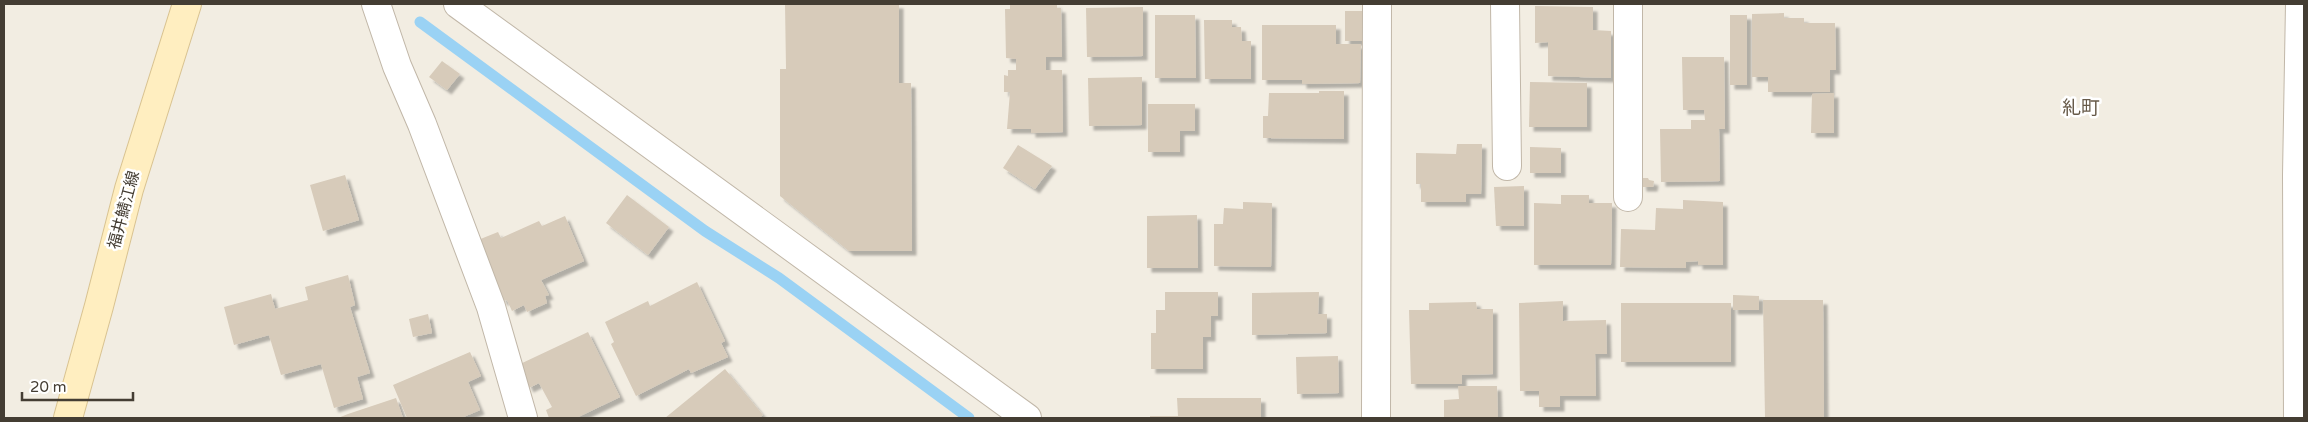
<svg xmlns="http://www.w3.org/2000/svg" width="2308" height="422" viewBox="0 0 2308 422" font-family="'Varela Round','Noto Sans JP',sans-serif">
  <style>
    .lines { fill: none; stroke-linecap: round; stroke-linejoin: round }
    .stream { stroke: #9ad2f4; stroke-width: 11 }
    .building { fill: #d7cbba; filter: url(#shadow) }
    .minor-casing { stroke: #c1b7a8; stroke-width: 30 }
    .secondary-casing { stroke: #d9c391; stroke-width: 30 }
    .minor { stroke: #fff; stroke-width: 28 }
    .secondary { stroke: #ffeec0; stroke-width: 28 }
    .labels { text-anchor: middle; dominant-baseline: central; stroke-width: 5; stroke-linejoin: round; paint-order: stroke }
    .street-label { font-size: 16px; fill: #443d33; stroke: #fff }
    .quarter-label { font-size: 19px; fill: #675a49; stroke: #fff }
  </style>
  <defs>
    <filter id="shadow"><feDropShadow dx="4.5" dy="4.5" stdDeviation="1" flood-color="#0004"/></filter>
  </defs>
  <rect width="100%" height="100%" fill="#f2ede2"/>
  <g class="lines">
    <path class="stream" d="M420,22L705,231L779,278L969,418"/>
  </g>
  <g class="building">
    <path d="M785,4H899V83H911L912,251H849L780,196V69H786Z"/>
    <path d="M1010,4H1057V8H1061L1062,57H1046V70H1062L1063,132L1031,133V129H1007L1010,92H1004V75L1008,76V70H1016V59L1006,58L1005,9H1010Z"/>
    <path d="M1535,6L1593,7V30L1611,31V78L1548,76V42L1535,43Z"/>
    <path d="M1143,7V56L1087,57L1086,8Z"/>
    <rect x="1345" y="11" width="18" height="30"/>
    <path d="M1784,13V18H1804V23H1835L1836,70H1830V92H1768V77H1752V14Z"/>
    <path d="M1155,15H1195L1196,78H1155Z"/>
    <rect x="1730" y="15" width="17" height="70"/>
    <path d="M1204,20H1232V27H1241L1242,41H1251V79H1205Z"/>
    <path d="M1262,25H1336V44H1361L1360,83L1302,84V80H1262Z"/>
    <path d="M1682,57H1724L1725,129H1719L1720,181L1661,182L1660,129H1691V120H1705L1704,110H1683Z"/>
    <path d="M442,61L460,74L447,90L429,77Z"/>
    <path d="M1142,77V125L1089,126L1088,78Z"/>
    <path d="M1530,82L1587,83V127H1529Z"/>
    <path d="M1319,91H1344V139L1263,138V116H1268L1269,93H1319Z"/>
    <path d="M1834,93V133H1811L1812,94Z"/>
    <path d="M1148,104H1195V131H1180V152H1148Z"/>
    <path d="M1457,144H1482L1481,194H1466V202H1421V184H1416V153L1456,154Z"/>
    <path d="M1018,145L1052,166L1035,189L1003,168Z"/>
    <path d="M1530,147L1561,148V173H1530Z"/>
    <path d="M345,175L359,220L323,231L310,185Z"/>
    <path d="M1641,178H1648L1649,180L1654,181L1653,187H1642Z"/>
    <path d="M1524,186V226H1496L1494,187Z"/>
    <path d="M627,195L669,227L648,255L606,223Z"/>
    <path d="M1561,195H1589V203H1612L1611,265H1534V203L1561,204Z"/>
    <path d="M1683,200L1723,202V265H1698V261L1686,262V268L1620,267L1621,229L1655,230L1656,208L1683,209Z"/>
    <path d="M1243,202L1272,203L1271,267L1214,266V224H1223L1224,208L1243,209Z"/>
    <path d="M1197,215L1198,268H1147V216Z"/>
    <path d="M565,216L584,261L541,280L549,295L545,296L547,303L527,312L524,305L512,311L507,300L503,301L478,240L498,232L501,238L539,221L542,226Z"/>
    <path d="M348,275L355,305L350,307L370,373L357,377L363,399L334,408L321,364L281,375L269,335L234,345L224,307L271,294L275,309L308,300L305,287Z"/>
    <path d="M697,282L725,341L721,343L728,357L691,373L689,369L636,396L611,344L614,342L605,322L648,301L650,306Z"/>
    <path d="M1165,292H1218V316H1211V337H1203V369H1151V333H1156V310H1165Z"/>
    <path d="M1319,292L1318,314H1327V333L1252,335V293Z"/>
    <path d="M1733,295L1759,296V310H1733Z"/>
    <path d="M1763,300H1823L1824,418H1765Z"/>
    <path d="M1563,301V321L1606,320L1607,354H1595L1596,396H1560V407H1539V391H1520L1519,303Z"/>
    <path d="M1476,302L1477,309H1493V374L1462,375V384H1411L1409,310H1429V303Z"/>
    <rect x="1621" y="303" width="110" height="59"/>
    <path d="M428,314L432,333L413,337L409,319Z"/>
    <path d="M588,332L620,397L576,418H549L546,410L552,407L539,383L529,388L518,365Z"/>
    <path d="M470,352L481,376L468,382L480,410L461,418H407L393,385Z"/>
    <path d="M1338,356L1339,393L1297,394L1296,357Z"/>
    <path d="M725,369L763,415L759,418H665Z"/>
    <path d="M1458,386H1497L1498,418H1444V400L1459,399Z"/>
    <path d="M396,398L403,418H338L348,414Z"/>
    <path d="M1177,398H1261V418H1150V416H1178Z"/>
  </g>
  <g class="lines">
    <g class="minor-casing">
      <g id="minor">
        <path d="M376,4L397,66L422,124L491,307L523,418"/>
        <path d="M458,4L1027,418"/>
        <path d="M1505,4L1507,166"/>
        <path d="M1628,197V4"/>
        <path d="M1376,418L1377,4"/>
        <path d="M2298,418L2297,175L2300,4"/>
      </g>
    </g>
    <g class="secondary-casing">
      <path id="secondary" d="M68,418L99,306L129,189L187,4"/>
    </g>
    <use href="#minor" class="minor"/>
    <use href="#secondary" class="secondary"/>
  </g>
  <g class="labels">
    <g class="street-label">
      <text transform="translate(124 210) rotate(-75)">福井鯖江線</text>
    </g>
    <g class="quarter-label">
      <text x="2081" y="108">糺町</text>
    </g>
  </g>
  <rect width="2308" height="422" fill="none" stroke="#443d33" stroke-width="10"/>
  <path d="M22 392v8h111v-8" fill="none" stroke="#443d33" stroke-width="2.5"/>
  <text x="30" y="392" font-size="15" fill="#443d33" stroke="#ffffff" stroke-width="4" paint-order="stroke">20 m</text>
</svg>
